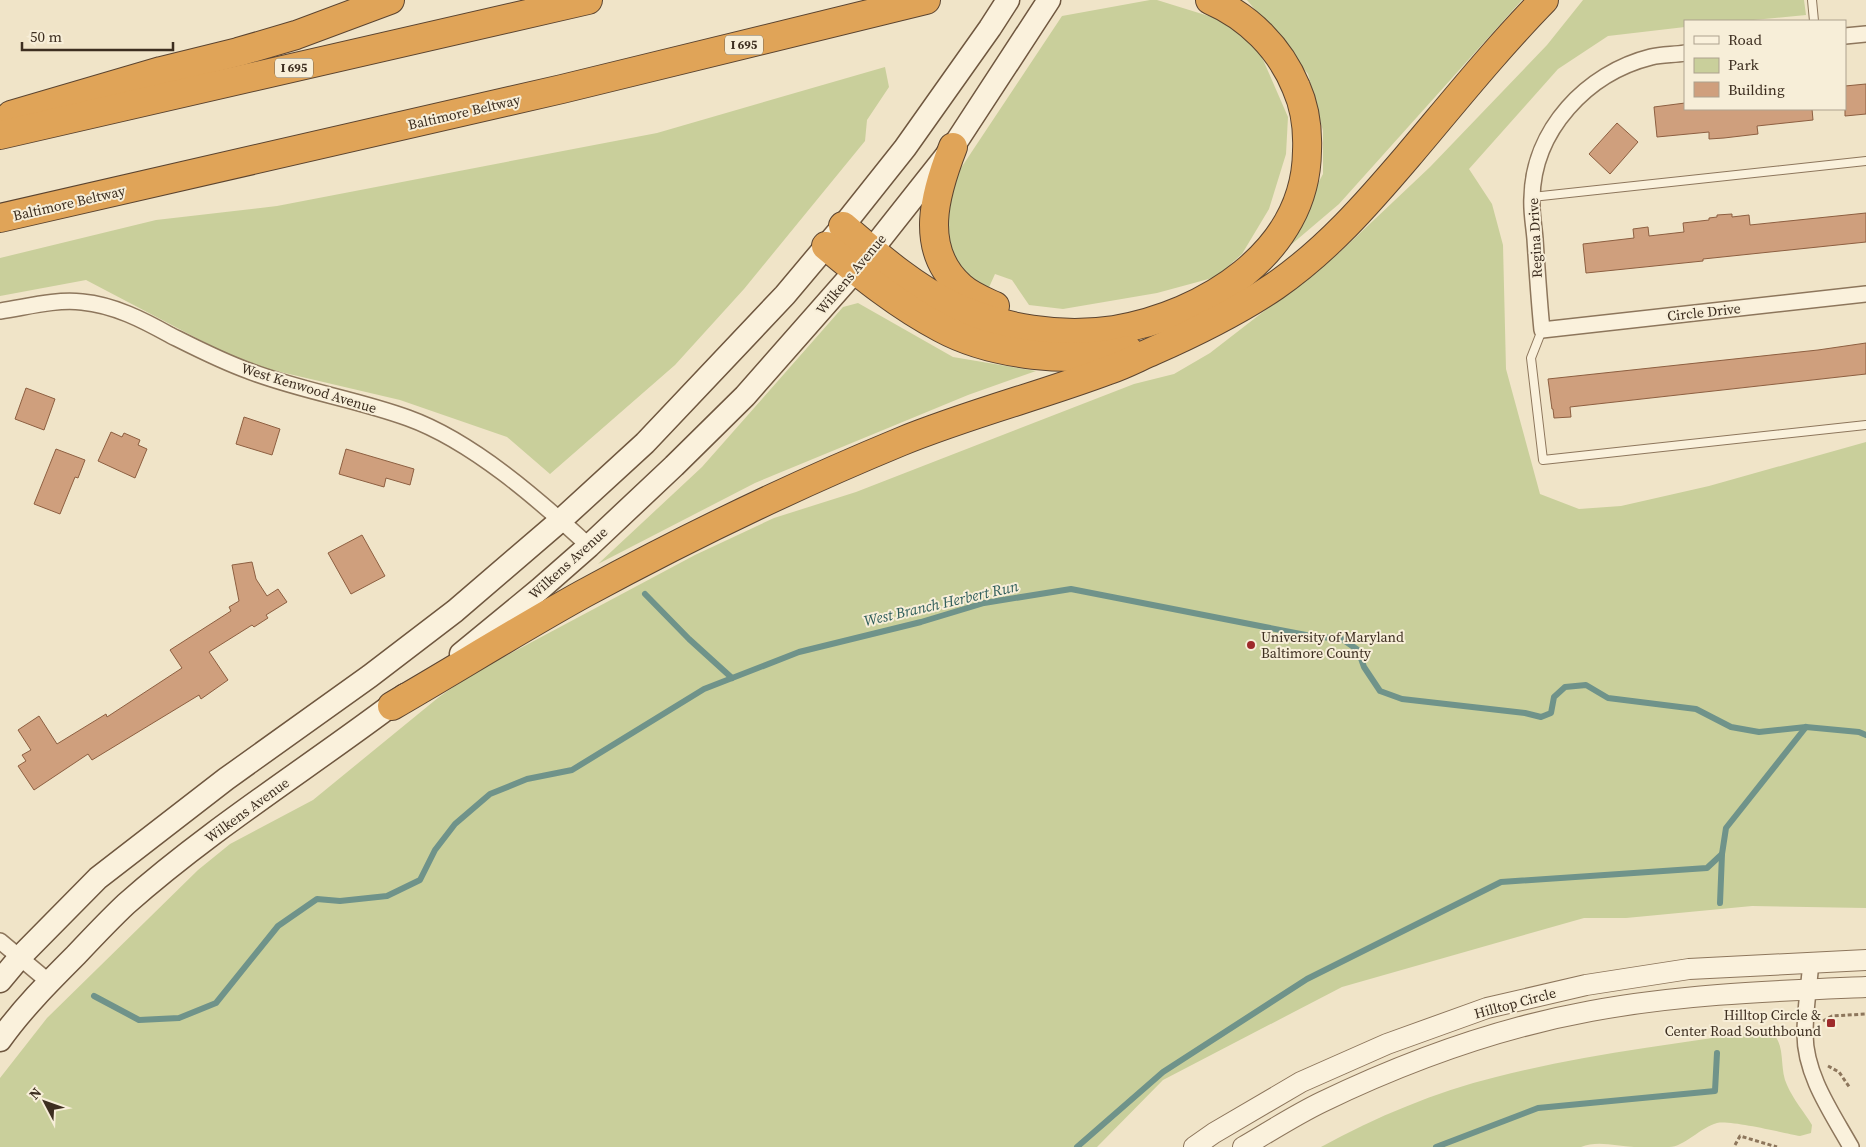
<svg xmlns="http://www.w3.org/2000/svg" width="1866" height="1147" viewBox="0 0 1866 1147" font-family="'Source Serif 4',serif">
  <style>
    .green { fill: #c9cf9b }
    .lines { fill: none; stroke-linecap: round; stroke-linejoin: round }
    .stream { stroke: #6f938a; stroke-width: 6 }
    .building { fill: #cf9f7d; stroke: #8d5f41 }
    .service-casing { stroke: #8d765c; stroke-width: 10 }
    .minor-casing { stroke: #8d765c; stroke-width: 18 }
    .tertiary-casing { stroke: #8d765c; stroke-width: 22 }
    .secondary-casing { stroke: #6f573f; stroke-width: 25 }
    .motorway-casing { stroke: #5b4430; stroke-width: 30 }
    .path { stroke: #8d765c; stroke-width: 3; stroke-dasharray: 4 2.5; stroke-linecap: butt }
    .service { stroke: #faf1dc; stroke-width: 8 }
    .minor { stroke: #faf1dc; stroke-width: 15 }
    .tertiary { stroke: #faf1dc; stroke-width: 20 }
    .secondary { stroke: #faf1dc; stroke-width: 22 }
    .motorway { stroke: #e0a458; stroke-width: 28 }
    .poi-dot { fill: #9e2a2b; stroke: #f7eed8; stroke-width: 2 }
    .labels { text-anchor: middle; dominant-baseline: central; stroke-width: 4; stroke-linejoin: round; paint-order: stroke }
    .shield { fill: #f7eed8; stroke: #756857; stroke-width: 1 }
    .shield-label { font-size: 12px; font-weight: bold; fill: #3d2e20 }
    .street-label { font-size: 14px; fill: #3d2e20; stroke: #f7eed8 }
    .poi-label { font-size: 14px; fill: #3d2e20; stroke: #f7eed8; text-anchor: start }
    .water-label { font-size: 15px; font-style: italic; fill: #2f5d5a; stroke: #f7eed8 }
  </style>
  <rect width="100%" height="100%" fill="#f0e4c8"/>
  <g class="green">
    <path d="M1150,0H1157L1228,22L1261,55L1288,117L1286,154L1269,209L1242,254L1216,277L1157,293L1063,309L1029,305L1012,280L995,274L986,294L954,264L944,218L953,180L1062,16Z"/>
    <path d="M1247,0H1522L1339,204L1239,289L1284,247L1323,174V131L1308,74Z"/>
    <path d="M1583,0H1804L1806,15L1743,21H1685V27L1608,36L1558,69L1469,169L1492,204L1503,245L1506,369L1540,494L1579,509L1621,506L1709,486L1866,442V908L1752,906L1626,918H1584L1342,987L1163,1080L1097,1147H0V1078L47,1018L198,870L230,844L313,800L439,697L472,674L695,555L774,518L856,492L1134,384L1174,374L1210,353L1339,253L1430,167L1547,45Z"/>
    <path d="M885,67L889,87L867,120L865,141L744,289L675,365L550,474L507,437L400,400L246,364L86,280L0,296V258L156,220L277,206L657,133Z"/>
    <path d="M858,303L953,357L1036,371L968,395L755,483L598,564L702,467L843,307Z"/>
    <path d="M1766,1030C1788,1038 1778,1067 1787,1085C1793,1099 1804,1112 1812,1125L1811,1133L1800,1136C1783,1133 1731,1120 1717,1123C1701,1127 1684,1147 1669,1147C1657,1147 1646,1147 1634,1147C1617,1146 1597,1140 1581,1147H1321C1376,1117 1435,1092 1496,1077C1584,1054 1676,1044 1766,1030Z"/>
  </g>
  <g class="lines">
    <g class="stream">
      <path d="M645,594L689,639L732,678"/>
      <path d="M1720,903L1722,854"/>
      <path d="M94,996L139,1020L179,1018L216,1003L278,926L317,899L340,901L387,896L420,880L435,850L455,824L490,794L527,779L572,770L704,689L799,652L921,622L984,603L1071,589L1311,636L1342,639L1358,650L1364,667L1380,691L1402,699L1525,713L1541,717L1551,713L1554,697L1565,687L1586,685L1608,698L1696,709L1731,727L1759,732L1806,727L1859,732L1866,735"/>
      <path d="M1077,1147L1163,1072L1307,979L1501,882L1707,868L1722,854L1726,828L1806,727"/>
      <path d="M1436,1147L1538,1108L1715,1091L1717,1053"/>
    </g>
  </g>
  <g class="building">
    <path d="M1866,84V114L1845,116V86Z"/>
    <path d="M1685,103V109H1812L1813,120L1757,126L1758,134L1724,138L1709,139V132L1657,137L1654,107Z"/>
    <path d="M1617,123L1638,142L1610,174L1589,154Z"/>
    <path d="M1866,213V242L1703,259V261L1586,273L1583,244L1634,238L1633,229L1648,227L1649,236L1684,232L1683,223L1709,220V218L1717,217V215L1732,214V217L1749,215L1750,225Z"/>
    <path d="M1866,343V374L1570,407L1571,417L1554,418L1553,409H1552L1548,379L1818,350Z"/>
    <path d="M26,388L55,399L44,430L15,419Z"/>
    <path d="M244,417L280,429L272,455L236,444Z"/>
    <path d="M111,432L122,437L124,433L140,440L138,445L147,449L135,478L98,461Z"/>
    <path d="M56,449L85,460L78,478L75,477L60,514L34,504Z"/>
    <path d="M346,449L414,469L410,485L386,478L384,487L339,474Z"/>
    <path d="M362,535L385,576L351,594L328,553Z"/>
    <path d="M252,562L256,579L267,596L278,589L287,602L266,615L268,618L254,627L252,625L209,652L228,680L201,699L199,695L92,760L88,754L34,790L18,766L26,761L22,755L31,750L18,730L39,716L57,744L106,714L107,717L182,668L170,650L231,611L229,607L239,601L232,565Z"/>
  </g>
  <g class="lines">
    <g class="service-casing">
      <g id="service">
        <path d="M1812,0L1814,21"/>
        <path d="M1532,197L1866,161"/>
        <path d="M1542,330L1531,358L1543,460L1866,425"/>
      </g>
    </g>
    <g class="minor-casing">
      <g id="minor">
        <path d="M1845,36L1866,34"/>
        <path d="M1685,53C1674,55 1662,54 1651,57C1587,73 1533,130 1532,198C1531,211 1534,226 1535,239C1537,269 1539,300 1542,330L1866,294"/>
        <path d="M0,311C27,307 55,299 82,302C114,305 143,320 170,335C196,348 221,361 249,371C301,391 356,399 408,418C472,441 539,500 589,546"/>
        <path d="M0,941L49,982"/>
        <path d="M1811,962C1809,986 1805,1010 1805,1034C1805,1075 1832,1113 1851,1147"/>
      </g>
    </g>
    <g class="tertiary-casing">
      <g id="tertiary">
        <path d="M1194,1147L1214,1133L1301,1082L1387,1044L1487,1008L1586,985L1689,969L1866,960"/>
        <path d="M1243,1147C1269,1132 1295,1115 1322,1102C1407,1061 1498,1028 1591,1011C1681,994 1774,991 1866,987"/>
      </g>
    </g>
    <g class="secondary-casing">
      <g id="secondary">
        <path d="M461,654L540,589L589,546L674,466L745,396L855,271L953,147L1049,0"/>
        <path d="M0,981L20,957L98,878L226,779L370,676L455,611L561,520L645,443L785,295L843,226L905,148L990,28L1008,0"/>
        <path d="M0,1040C22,1009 49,982 76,955C92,938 109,920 126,904C213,827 313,765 405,695"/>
      </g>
    </g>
    <g class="motorway-casing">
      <g id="motorway">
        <path d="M11,115L161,71L238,52L296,35L390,0"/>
        <path d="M0,135L588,0"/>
        <path d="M953,147C935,193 918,249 961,287C971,296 984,301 995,306"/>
        <path d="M0,218L562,89L926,0"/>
        <path d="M843,226C877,255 913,287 953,306C1003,329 1060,338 1114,330C1204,315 1306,253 1307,151C1308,129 1305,107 1296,87C1280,48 1249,17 1210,0"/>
        <path d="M826,246C862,276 899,306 941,328C991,355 1074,365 1128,350"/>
        <path d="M392,706C456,669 518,630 583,594C686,538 791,487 900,442C968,414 1040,396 1109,370C1124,365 1139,357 1153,351C1196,332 1237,312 1275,286C1327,250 1367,204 1408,156C1452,104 1496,49 1544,0"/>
      </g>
    </g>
    <g class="path">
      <path d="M1823,1021L1832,1016L1866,1014"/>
      <path d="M1828,1066L1839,1072L1850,1088"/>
      <path d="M1735,1145L1740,1136L1777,1147"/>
    </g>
    <use href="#service" class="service"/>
    <use href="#minor" class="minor"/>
    <use href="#tertiary" class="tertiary"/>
    <use href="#secondary" class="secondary"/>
    <use href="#motorway" class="motorway"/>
  </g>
  <g class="poi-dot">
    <circle cx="1251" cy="645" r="5"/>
    <rect x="1826" y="1018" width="10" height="10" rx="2.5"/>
  </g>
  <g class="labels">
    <g class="shield">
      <rect x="725" y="35.5" width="38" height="19" rx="4"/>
      <rect x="275" y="58.5" width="38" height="19" rx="4"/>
    </g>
    <g class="shield-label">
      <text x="744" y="45">I 695</text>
      <text x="294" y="68">I 695</text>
    </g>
    <g class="street-label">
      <text transform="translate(464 112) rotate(-13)">Baltimore Beltway</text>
      <text transform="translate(69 203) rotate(-13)">Baltimore Beltway</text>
      <text transform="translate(1535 238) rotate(-93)">Regina Drive</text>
      <text transform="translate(851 274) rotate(-50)">Wilkens Avenue</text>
      <text transform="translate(1704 312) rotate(-6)">Circle Drive</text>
      <text transform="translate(309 388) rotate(17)">West Kenwood Avenue</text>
      <text transform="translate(568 563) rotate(-42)">Wilkens Avenue</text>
      <text transform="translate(247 810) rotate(-36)">Wilkens Avenue</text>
      <text transform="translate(1515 1003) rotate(-15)">Hilltop Circle</text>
    </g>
    <g class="poi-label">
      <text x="1261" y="637">University of Maryland<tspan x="1261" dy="16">Baltimore County</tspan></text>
      <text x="1821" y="1015" text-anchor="end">Hilltop Circle &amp;<tspan x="1821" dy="16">Center Road Southbound</tspan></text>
    </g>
    <g class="water-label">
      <text transform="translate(941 603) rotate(-13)">West Branch Herbert Run</text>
    </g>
  </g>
  <rect x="1684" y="20" width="162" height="90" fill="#f7eed8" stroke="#ada18e"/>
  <rect x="1694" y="36" width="25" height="8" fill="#faf1dc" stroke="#ada18e"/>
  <text x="1728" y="45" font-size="15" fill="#3d2e20">Road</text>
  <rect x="1694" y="58" width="25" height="15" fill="#c9cf9b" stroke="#ada18e"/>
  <text x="1728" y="70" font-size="15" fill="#3d2e20">Park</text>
  <rect x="1694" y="82" width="25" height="15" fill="#cf9f7d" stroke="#ada18e"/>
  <text x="1728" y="95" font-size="15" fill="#3d2e20">Building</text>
  <g transform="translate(45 1102) rotate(311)" stroke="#f7eed8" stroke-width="4" paint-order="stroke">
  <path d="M0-4L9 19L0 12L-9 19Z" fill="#3d2e20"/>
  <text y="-8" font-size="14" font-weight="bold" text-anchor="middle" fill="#3d2e20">N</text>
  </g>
  <path d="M22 42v8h151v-8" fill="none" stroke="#3d2e20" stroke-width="2.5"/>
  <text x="30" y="42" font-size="15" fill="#3d2e20" stroke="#f7eed8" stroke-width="4" paint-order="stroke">50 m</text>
</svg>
